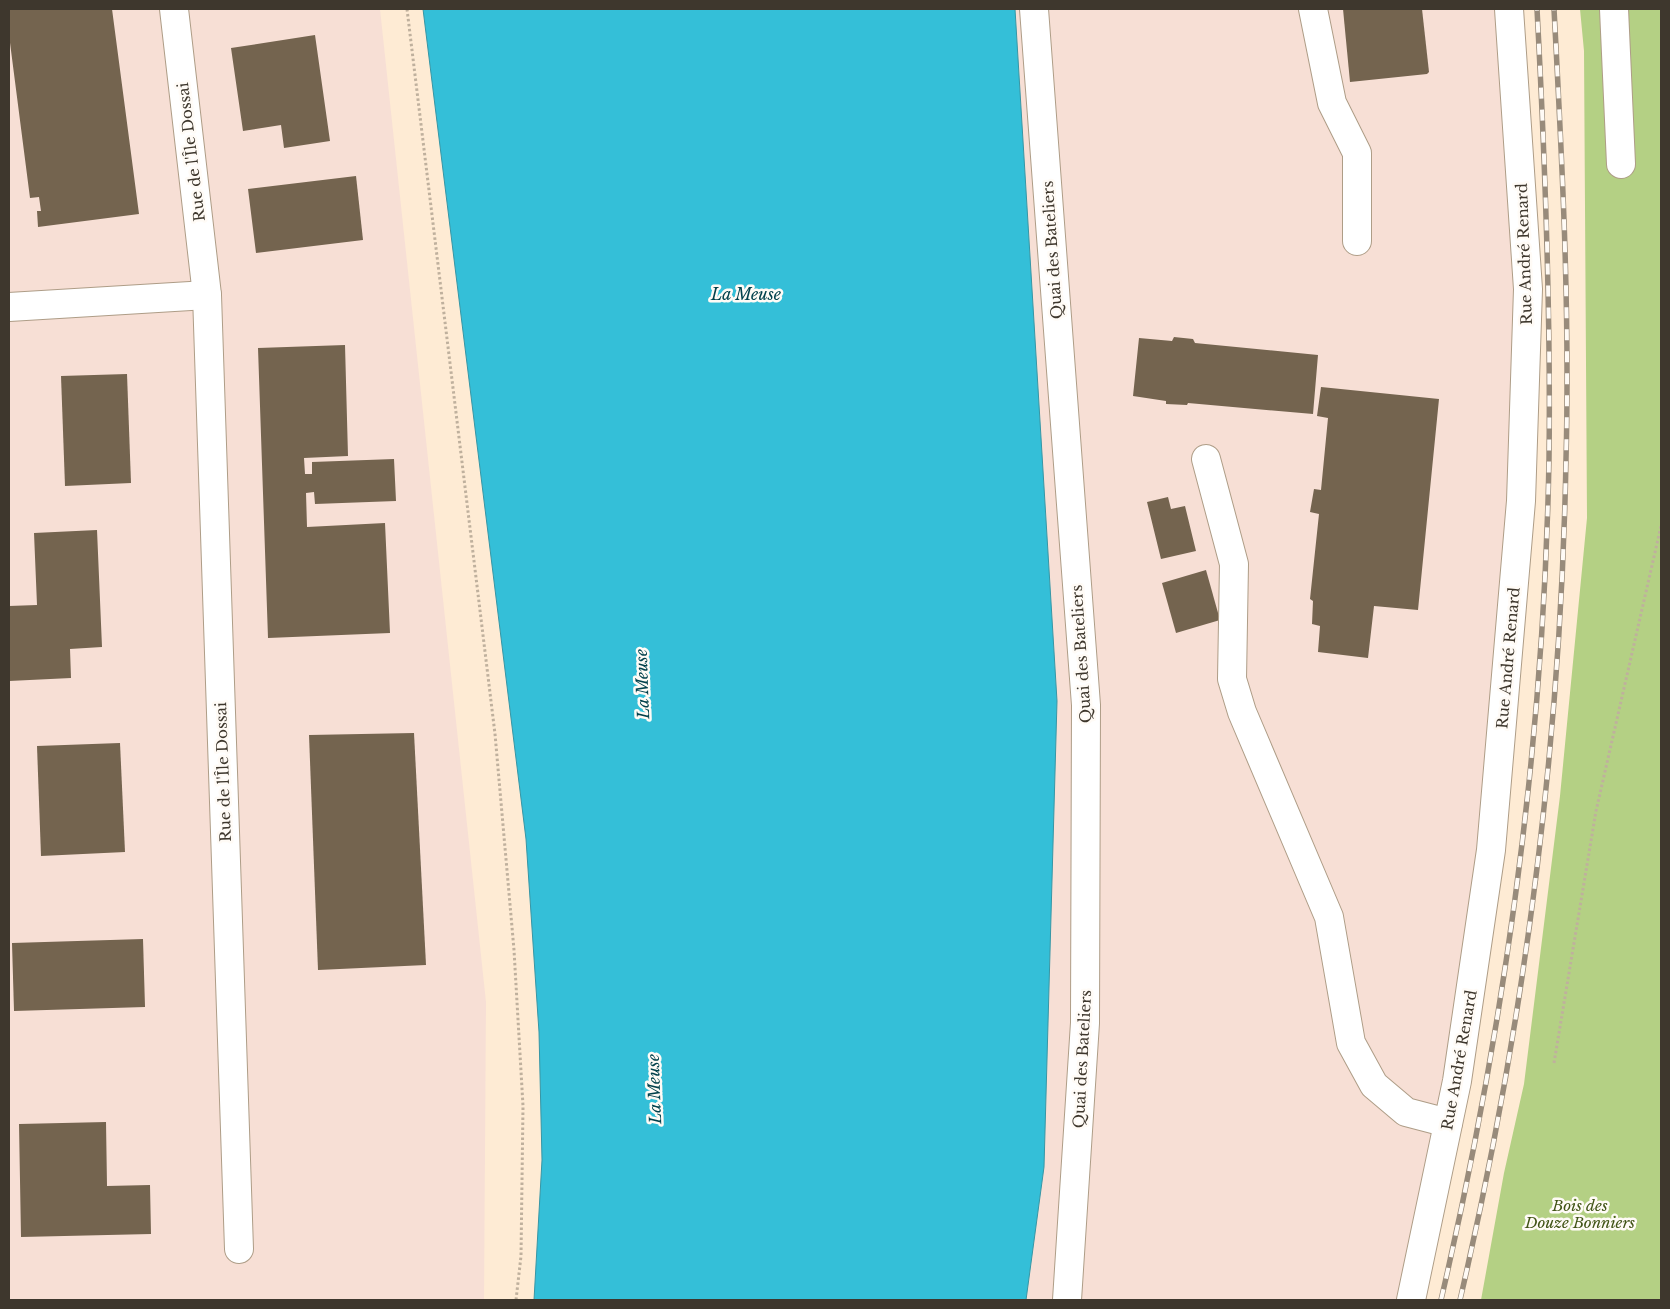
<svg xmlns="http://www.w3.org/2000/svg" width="1670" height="1309" viewBox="0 0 1670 1309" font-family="'Libre Baskerville',serif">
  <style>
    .industrial { fill: #f7dfd5 }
    .green { fill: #b4d084 }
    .water { fill: #34bfd8; stroke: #3796a5 }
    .building { fill: #74644f }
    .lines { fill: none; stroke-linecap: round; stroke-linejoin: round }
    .minor-casing { stroke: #ae9d87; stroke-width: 30 }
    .path { stroke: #bfb09d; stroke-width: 3; stroke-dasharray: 2.5 2.5; stroke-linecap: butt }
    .minor { stroke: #fff; stroke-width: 28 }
    .rail-casing { stroke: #988b7b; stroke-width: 5.5 }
    .rail { stroke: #fffbf6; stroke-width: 4; stroke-dasharray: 11; stroke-linecap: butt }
    .labels { text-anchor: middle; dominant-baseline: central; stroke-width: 5; stroke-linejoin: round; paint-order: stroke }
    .street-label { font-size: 15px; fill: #3e372d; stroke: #fffbf6 }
    .park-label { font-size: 15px; font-style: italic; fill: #415416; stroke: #fffbf6 }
    .water-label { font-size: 16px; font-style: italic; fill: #02414c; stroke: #fffbf6 }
  </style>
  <rect width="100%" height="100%" fill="#feebd4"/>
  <g class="industrial">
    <path d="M9,9H380L486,1002L484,1300H9Z"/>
    <path d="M1015,9H1518L1532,521L1422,1300H1026L1044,1167L1057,701Z"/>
  </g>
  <path class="green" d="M1580,9H1661V1300H1481L1504,1173L1524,1084L1560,796L1587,518L1584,51Z"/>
  <path class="water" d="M423,9H1015L1057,701L1044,1167L1026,1300H534L542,1160L539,1032L526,839Z"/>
  <g class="building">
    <path d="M9,9H112L139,214L38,227L37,211H41L39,197L30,198L9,35Z"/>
    <path d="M1343,9H1422L1429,72L1427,74L1350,82Z"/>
    <path d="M315,35L330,141L284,148L281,125L243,131L231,48Z"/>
    <path d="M356,176L363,240L256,253L248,189Z"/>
    <path d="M1174,337L1193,339L1195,343L1318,355L1313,414L1188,403L1187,405L1166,404V401L1133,396L1139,338L1172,341Z"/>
    <path d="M345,345L348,456L304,458L305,474H312V462L394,459L396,501L315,504L314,492L306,493L307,527L385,523L390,633L268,638L258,348Z"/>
    <path d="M127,374L131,483L65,486L61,376Z"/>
    <path d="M1321,387L1439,399L1418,610L1374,606L1368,658L1318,652L1320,626L1312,624L1313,601L1310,599L1319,514L1310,512L1314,489L1321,490L1328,418L1317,416Z"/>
    <path d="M1168,497L1171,509L1185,506L1196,551L1161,559L1147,502Z"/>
    <path d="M97,530L102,647L70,649L71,678L9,681V606L37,605L34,533Z"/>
    <path d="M1206,570L1220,620L1176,633L1162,583Z"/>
    <path d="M414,733L426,965L318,970L309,735Z"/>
    <path d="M120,743L125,852L41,856L37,746Z"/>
    <path d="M143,939L145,1007L14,1011L12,943Z"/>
    <path d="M106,1122L107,1186L150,1185L151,1234L21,1237L19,1124Z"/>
  </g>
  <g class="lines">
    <g class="minor-casing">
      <g id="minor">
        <path d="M174,9L207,295L239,1249"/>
        <path d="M1034,9L1086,705L1085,1023L1067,1300"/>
        <path d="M1313,9L1332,103L1357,153V241"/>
        <path d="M1614,9L1621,164"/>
        <path d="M9,307L207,295"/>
        <path d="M1206,459L1234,564L1232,679L1242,712L1329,917L1351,1043L1374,1085L1406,1112L1448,1123"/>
        <path d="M1411,1300L1457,1081L1491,850L1521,501L1528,289L1509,9"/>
      </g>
    </g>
    <g class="path">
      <path d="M407,9L495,734L514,950L523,1106L521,1256L516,1300"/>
      <path d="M1554,1063L1596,811L1661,526"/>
    </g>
    <use href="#minor" class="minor"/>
    <g class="rail-casing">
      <g id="rail">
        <path d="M1441,1300C1505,1025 1544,742 1549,459C1551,309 1545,159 1537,9"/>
        <path d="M1460,1300C1524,1025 1561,742 1566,459C1570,309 1562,159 1554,9"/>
      </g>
    </g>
    <use href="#rail" class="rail"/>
  </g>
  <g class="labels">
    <g class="street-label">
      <text transform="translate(191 152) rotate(-97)">Rue de l'Île Dossai</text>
      <text transform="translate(1052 250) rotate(-94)">Quai des Bateliers</text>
      <text transform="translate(1524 254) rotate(-92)">Rue André Renard</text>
      <text transform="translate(1081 654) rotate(-94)">Quai des Bateliers</text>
      <text transform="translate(1508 658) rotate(-85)">Rue André Renard</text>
      <text transform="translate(223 772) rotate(-92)">Rue de l'Île Dossai</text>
      <text transform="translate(1082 1059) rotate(-87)">Quai des Bateliers</text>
      <text transform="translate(1459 1060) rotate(-80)">Rue André Renard</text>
    </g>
    <g class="park-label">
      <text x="1580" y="1205">Bois des<tspan x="1580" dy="17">Douze Bonniers</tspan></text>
    </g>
    <g class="water-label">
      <text x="746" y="294">La Meuse</text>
      <text transform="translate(642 684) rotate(-92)">La Meuse</text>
      <text transform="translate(654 1089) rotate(-92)">La Meuse</text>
    </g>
  </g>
  <rect width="1670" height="1309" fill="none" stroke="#3e372d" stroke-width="20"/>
</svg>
